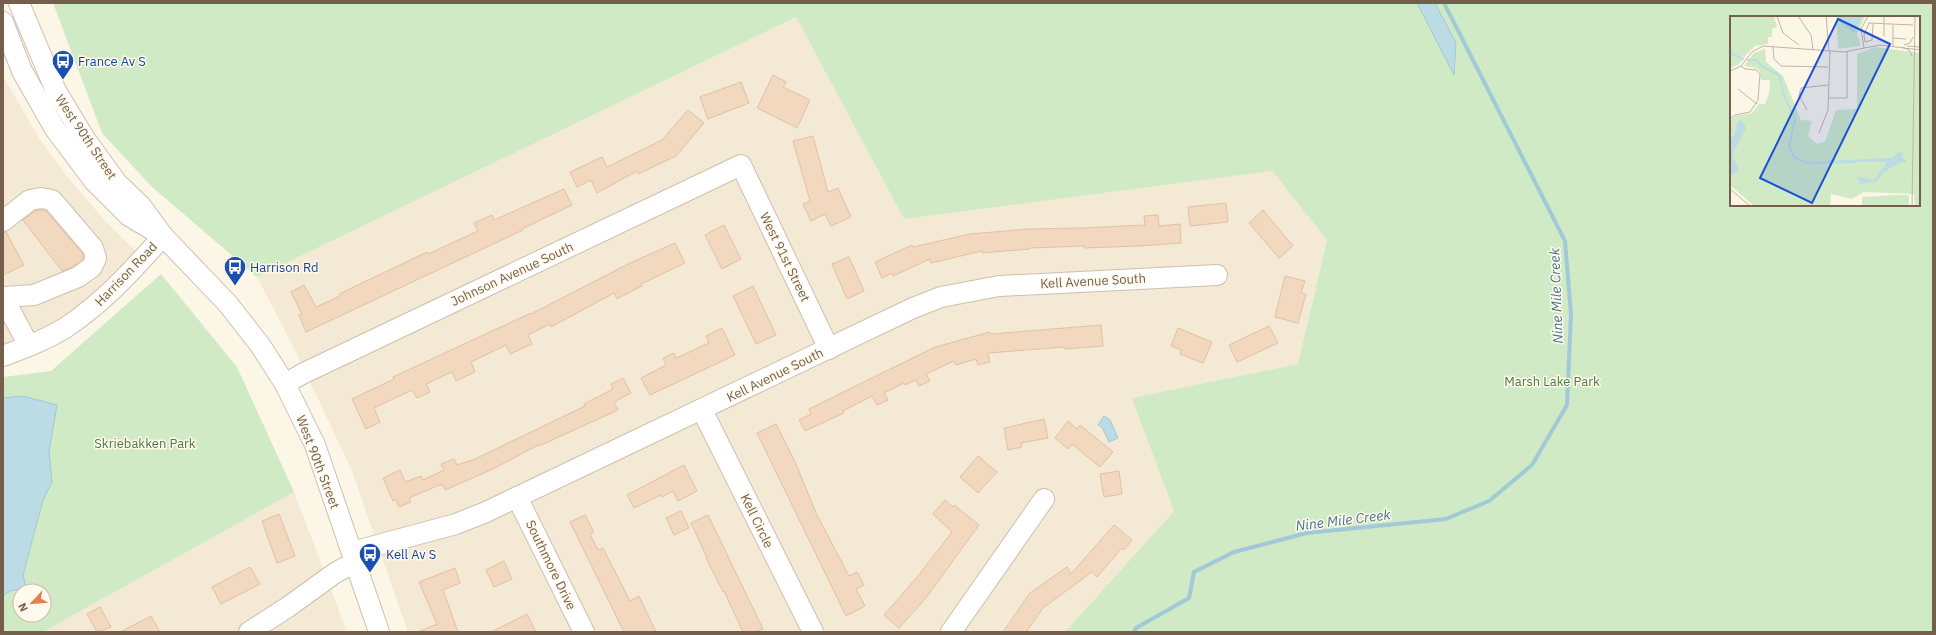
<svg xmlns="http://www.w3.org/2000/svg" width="1936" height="635" viewBox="0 0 1936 635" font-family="'IBM Plex Sans',sans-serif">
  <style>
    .residential { fill: #f3e9d5 }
    .green { fill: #d0eac5; fill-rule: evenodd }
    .water { fill: #bbdbe5; stroke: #a2c9d7 }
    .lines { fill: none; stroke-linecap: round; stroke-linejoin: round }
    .stream { stroke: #a2c9d7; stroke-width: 4 }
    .building { fill: #f1d8bf; stroke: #e3c1a0 }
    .minor-casing { stroke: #cebfad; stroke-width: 22 }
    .minor { stroke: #fff; stroke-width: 20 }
    .labels { text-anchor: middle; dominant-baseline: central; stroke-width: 3; stroke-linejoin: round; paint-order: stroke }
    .transit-label { font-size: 13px; fill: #164399; stroke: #fffaed; text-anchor: start }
    .street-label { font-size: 13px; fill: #755f4c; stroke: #fffaed }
    .park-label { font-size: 13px; fill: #4e7b43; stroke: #fffaed }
    .water-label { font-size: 14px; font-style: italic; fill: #467688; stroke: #fffaed }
    .inset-river { fill: none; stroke: #bbdbe5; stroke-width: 2 }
    .inset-road { fill: none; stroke: #c2b5a4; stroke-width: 1 }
    .view { fill: #1d4ed8; fill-opacity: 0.15; stroke: #1d4ed8; stroke-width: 2 }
    .inset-edge { fill: none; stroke: #755f4c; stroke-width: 2 }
  </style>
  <rect width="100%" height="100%" fill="#fcf6e7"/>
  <g class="residential">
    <path d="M796,17L904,219L1272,171L1327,240L1298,364L1133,398L1174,511L1065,632H408L352,471L295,350L257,277Z"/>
    <path d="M3,76L39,138L66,175L105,221L139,254L88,303L50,330L3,349Z"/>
    <path d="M294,492L347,632H43Z"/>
  </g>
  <g class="green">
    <path d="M53,3H1933V632H1065L1174,511L1132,398L1298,364L1327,240L1272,171L904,219L796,17L257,277L151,186L102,133ZM1731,17H1919V205H1731Z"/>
    <path d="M161,274L237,367L294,492L43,632H3V377L51,371ZM20,591H44V615H20Z"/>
  </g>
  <g class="water">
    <path d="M1417,3H1435L1456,43L1454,75Z"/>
    <path d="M23,396L57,405L49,452L52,482L43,500L23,575L26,588L10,591L3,596V398Z"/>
    <path d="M1104,416L1110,420L1118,438L1109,442L1102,427L1098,425Z"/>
  </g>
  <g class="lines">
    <path class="stream" d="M1134,632L1136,628L1189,598L1194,572L1234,552L1307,533L1446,519L1489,501L1532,465L1567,405L1571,314L1565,241L1444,3"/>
  </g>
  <g class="building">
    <path d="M773,75L786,82L783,87L810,100L797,128L757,108Z"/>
    <path d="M741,82L749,103L708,119L700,97Z"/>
    <path d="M688,110L704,123L676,156L638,174L637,171L597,193L591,180L577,187L570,172L602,157L607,167L662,140Z"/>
    <path d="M813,136L828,192L838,188L851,217L831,226L825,214L811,221L803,204L810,201L793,141Z"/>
    <path d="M564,189L572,205L522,229L523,230L306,332L299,315L302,314L291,292L304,285L316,307L340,296L339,294L427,252L428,254L478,231L474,223L492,215L494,220Z"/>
    <path d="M1226,203L1228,222L1190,226L1188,207Z"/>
    <path d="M41,210L46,211L83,254V259L72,267L62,271L23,220L35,211Z"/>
    <path d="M1263,210L1293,246L1279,258L1249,223Z"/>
    <path d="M1158,215L1159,226L1180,224L1181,243L1139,246L1084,248V246L1030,248V249L982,253V251L931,263L930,259L893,276L892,273L882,278L875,262L912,245L913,247L970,234L1028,229L1083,228L1145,225L1144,216Z"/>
    <path d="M724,225L741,259L722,269L705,235Z"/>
    <path d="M3,232H6L24,265L3,275Z"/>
    <path d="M675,243L685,263L641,284L642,286L617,299L614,293L551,327L550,324L528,335L532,344L510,354L506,345L471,362L475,372L456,381L452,372L426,384L430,392L417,398L412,390L374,408L380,422L366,429L352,399L394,379L393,377L531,313V314L630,263Z"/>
    <path d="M849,257L864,291L847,299L832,264Z"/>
    <path d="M1285,276L1305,281L1301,293L1306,294L1298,323L1275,317Z"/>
    <path d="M753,286L776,335L756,344L733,296Z"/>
    <path d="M1101,325L1103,346L1065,349V347L988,353L990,362L978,365L976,359L956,365L954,361L926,374L930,381L919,386L916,380L905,385L904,383L884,393L888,400L877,405L872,396L843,411L844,413L805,431L799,420L811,414L809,409L935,347L990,332L991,334Z"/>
    <path d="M1269,326L1278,343L1237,362L1229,345Z"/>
    <path d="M722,328L735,355L650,395L641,378L666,365L663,358L674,353L676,358L709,343L706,336Z"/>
    <path d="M1178,328L1212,342L1203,363L1180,354L1181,350L1171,346Z"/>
    <path d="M623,378L631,393L614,402L618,410L539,446L538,445L493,469L445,490L442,484L409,498L411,502L399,507L396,500L393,501L383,478L400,470L405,482L421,476L423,480L444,470L441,464L454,459L457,465L475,459L585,406L584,404L613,389L611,384Z"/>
    <path d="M1044,419L1048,438L1021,443L1022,447L1008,450L1004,428Z"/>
    <path d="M1068,421L1077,429L1080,425L1113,452L1100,467L1072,444L1068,449L1055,438Z"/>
    <path d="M776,424L796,464L816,513L849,576L857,572L864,585L856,589L865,606L846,616L757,433Z"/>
    <path d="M978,456L997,472L978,493L960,477Z"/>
    <path d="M684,465L697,491L678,501L673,491L662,497L661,495L634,508L627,495Z"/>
    <path d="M1119,471L1122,494L1104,497L1100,474Z"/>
    <path d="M945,500L953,507L954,505L979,525L926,598L899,628L884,615L918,576L952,532L933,514Z"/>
    <path d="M681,511L689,528L674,535L666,518Z"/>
    <path d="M279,514L295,556L277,563L262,521Z"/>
    <path d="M585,515L594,532L590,534L598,550L603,548L630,601L639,596L656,632H624L570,522Z"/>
    <path d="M708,515L763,629L756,632H743L724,591L723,592L706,558H707L691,523Z"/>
    <path d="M1114,525L1132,540L1124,550L1122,548L1097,577L1092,572L1043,608L1026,632H1003L1030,593L1067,567L1071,574Z"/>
    <path d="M504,561L512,579L494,587L486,570Z"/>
    <path d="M250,567L260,584L221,604L212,587Z"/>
    <path d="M455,568L460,583L443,590L458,632H418L437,624L419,582Z"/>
    <path d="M100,607L111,627L97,632L87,614Z"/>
    <path d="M527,614L536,632H491Z"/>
    <path d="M151,616L160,632H120Z"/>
  </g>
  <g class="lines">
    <g class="minor-casing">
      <g id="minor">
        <path d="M19,3L56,91L85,139L117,183L141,206L163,236L228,304L260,345L285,384L315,445L379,632"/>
        <path d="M3,22L22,71L55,129L94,181L129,216L156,232"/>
        <path d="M3,221L30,200L41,198L52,200L93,248L96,258L92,267L78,277L34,295L3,297"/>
        <path d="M3,297L29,346"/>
        <path d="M3,356C24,348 46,340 65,328C103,303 133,270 163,236"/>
        <path d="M285,384L302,374L741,165L829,349"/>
        <path d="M702,410L813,632"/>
        <path d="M517,497L584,632"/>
        <path d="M352,552L456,524L486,512L913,308L941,297L999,286L1217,275"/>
        <path d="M249,632L288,607L335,573L355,562"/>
        <path d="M951,632L1044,499"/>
      </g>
    </g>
    <use href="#minor" class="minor"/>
  </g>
  <defs>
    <g id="bus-pin" transform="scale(1.15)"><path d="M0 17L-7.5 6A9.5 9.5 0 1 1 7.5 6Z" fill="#1a4fb4" stroke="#fffaed"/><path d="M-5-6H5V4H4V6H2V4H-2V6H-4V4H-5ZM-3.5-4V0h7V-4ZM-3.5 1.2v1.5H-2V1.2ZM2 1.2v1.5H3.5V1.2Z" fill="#fff"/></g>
  </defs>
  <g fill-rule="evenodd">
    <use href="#bus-pin" x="63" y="61"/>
    <use href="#bus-pin" x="235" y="267"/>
    <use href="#bus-pin" x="370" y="554"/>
  </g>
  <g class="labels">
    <g class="transit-label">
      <text x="78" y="61">France Av S</text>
      <text x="250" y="267">Harrison Rd</text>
      <text x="386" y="554">Kell Av S</text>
    </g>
    <g class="street-label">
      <text transform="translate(86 137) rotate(56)">West 90th Street</text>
      <text transform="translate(785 257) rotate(64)">West 91st Street</text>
      <text transform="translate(126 274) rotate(-46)">Harrison Road</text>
      <text transform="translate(512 274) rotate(-25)">Johnson Avenue South</text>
      <text transform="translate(1093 281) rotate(-3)">Kell Avenue South</text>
      <text transform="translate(775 375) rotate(-26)">Kell Avenue South</text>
      <text transform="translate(318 462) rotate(69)">West 90th Street</text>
      <text transform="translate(757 521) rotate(64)">Kell Circle</text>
      <text transform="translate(551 565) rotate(64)">Southmore Drive</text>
    </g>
    <g class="park-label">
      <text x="1552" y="381">Marsh Lake Park</text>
      <text x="145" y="443">Skriebakken Park</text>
    </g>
    <g class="water-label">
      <text transform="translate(1556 296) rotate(-92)">Nine Mile Creek</text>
      <text transform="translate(1343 520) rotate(-7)">Nine Mile Creek</text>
    </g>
  </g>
  <g transform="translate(1730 16)">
    <rect width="190" height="190" fill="#fcf6e7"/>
    <path d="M0,0H44L47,11L42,13V21H38V28L25,30L14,41L11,40L9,42L13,43L8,49L0,52ZM106,0H135L127,18L131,30L108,33ZM145,31L190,37V190H185L184,178L134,176L122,183L101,178L100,190H24L0,169V105L5,100L22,97L29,88H35L39,77L40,64H31L30,55L27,52L14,50L24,37L35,33L36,46L53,60L71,104L82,105L78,120L87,128L95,126L106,94L127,93V38ZM164,179H179V190H132V181Z" fill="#d0eac5"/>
    <path d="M109,0H133L124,17L111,7ZM11,104L16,112L2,139L9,154L0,159V123L5,119L8,105ZM169,136L174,137L172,142L176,143V146L169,147L154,156L147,165L131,168L127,161L144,164L157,146L95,145L162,142Z" fill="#bbdbe5"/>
    <path class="inset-river" d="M0,37L14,43M17,44H26L33,51L49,59L54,80L65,103L59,130L64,141L77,147L126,146"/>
    <path class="inset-road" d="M47,0L53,17L69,29M68,0L81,19L83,33M96,0L99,35M143,8L142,24L135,26L134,19L139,7L183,9M154,20V0M163,22L176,23M174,29L180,27L183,21M43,30L44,43L51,50L98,51M163,30V9M177,30L190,31M172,31L179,34L182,40M134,32L131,13L138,0M0,55L11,50L22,36L33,30L114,36L150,29L190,34M8,73L27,88M98,82H117V36M77,94L69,79L71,72L98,69M0,103L5,99L20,96L28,84L30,58L27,54L15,53L11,50M89,117L98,94L100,35M0,173L20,190M182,190L185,0"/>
    <path class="view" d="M108,3L160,28L82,187L30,162Z"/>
    <rect width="190" height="190" class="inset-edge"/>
  </g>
  <rect width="1936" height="635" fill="none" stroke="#755f4c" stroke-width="8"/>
  <g transform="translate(32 603) rotate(244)"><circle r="19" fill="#fffaed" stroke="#c8bcad"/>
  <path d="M0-3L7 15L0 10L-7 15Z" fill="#e3804f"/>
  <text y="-6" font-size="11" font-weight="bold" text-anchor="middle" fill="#755f4c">N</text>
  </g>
</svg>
